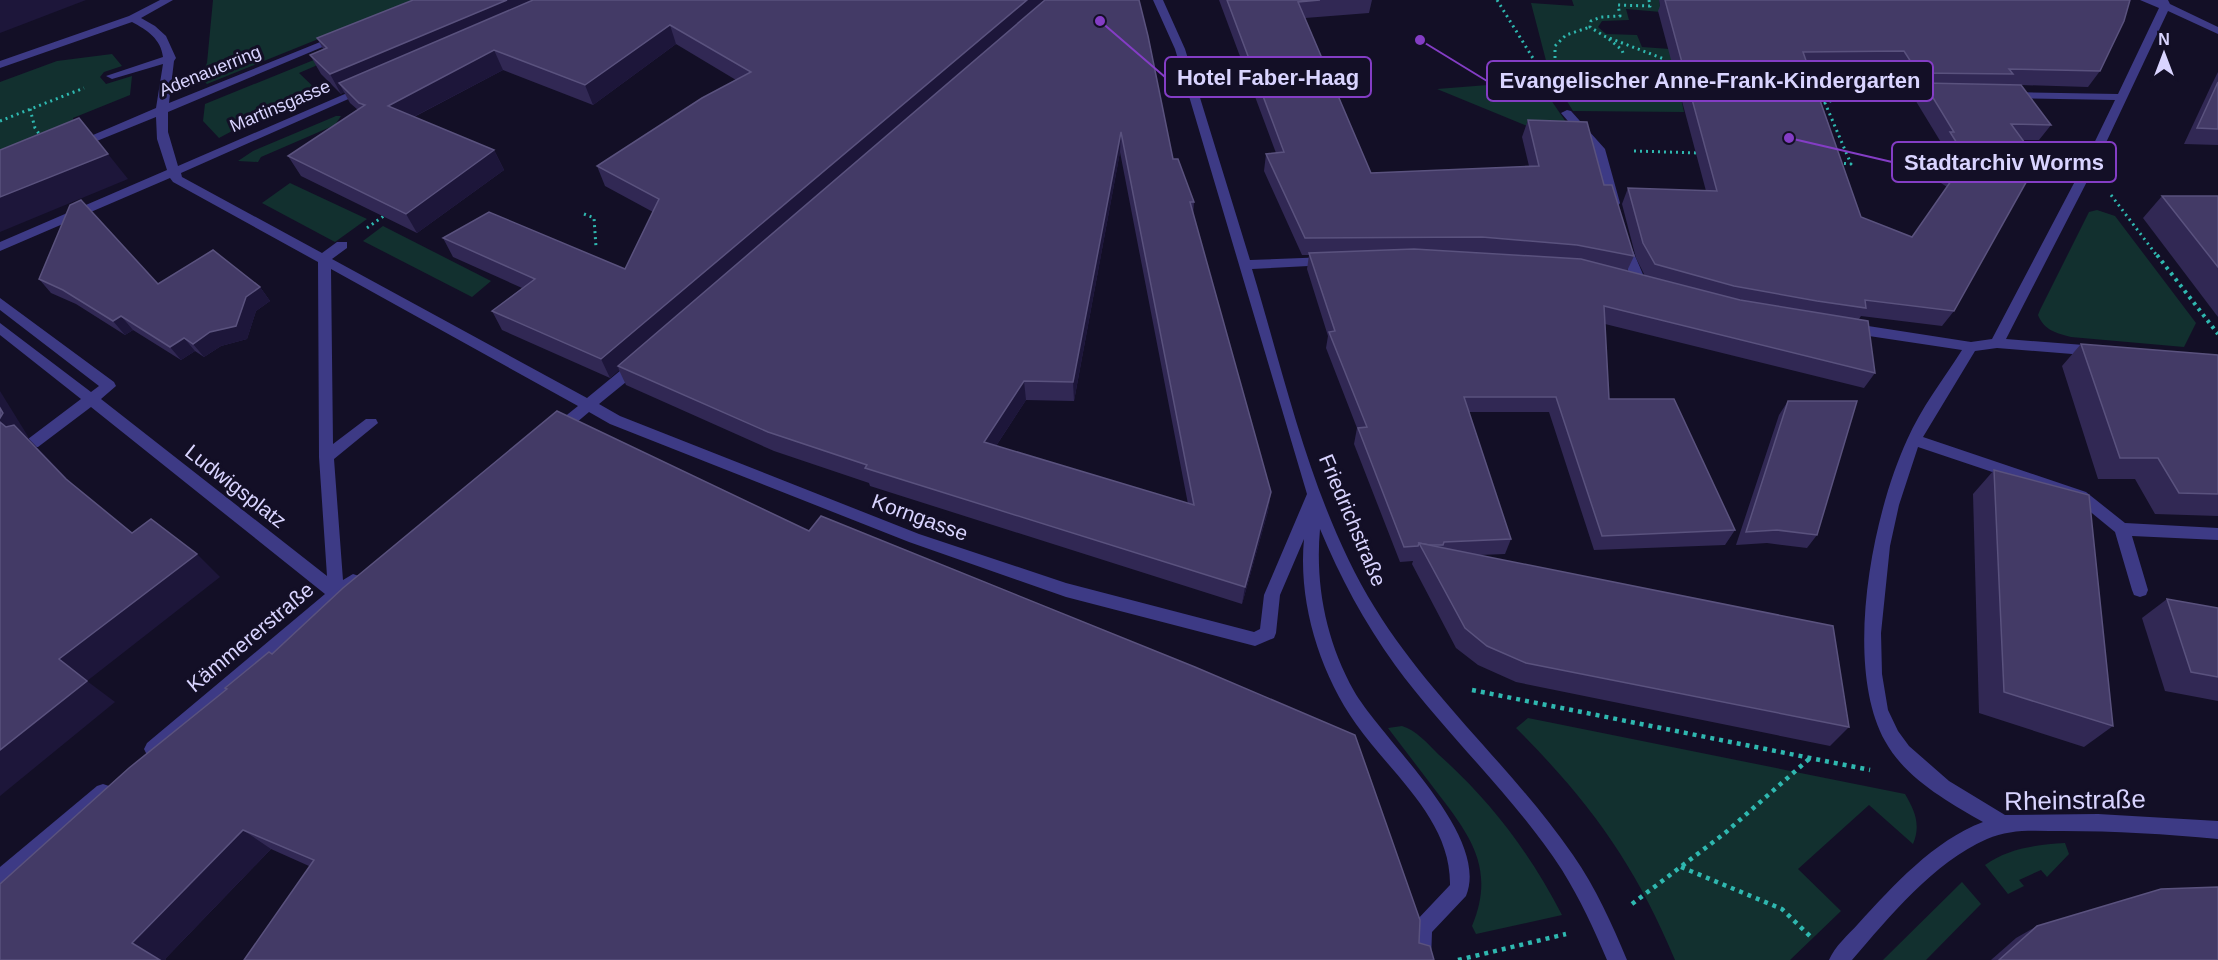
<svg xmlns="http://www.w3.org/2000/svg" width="2218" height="960" viewBox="0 0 2218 960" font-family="Arial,sans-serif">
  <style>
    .green { fill: #12302f }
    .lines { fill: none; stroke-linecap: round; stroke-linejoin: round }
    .path-far2 { stroke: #2fb8b0; stroke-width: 3; stroke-dasharray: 2 4; stroke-linecap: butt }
    .path-far1 { stroke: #2fb8b0; stroke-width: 4; stroke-dasharray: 3 4.5; stroke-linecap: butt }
    .path { stroke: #2fb8b0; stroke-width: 4.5; stroke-dasharray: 4 5; stroke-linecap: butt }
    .minor { fill: #3d3a85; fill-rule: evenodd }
    .wall { fill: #312854; fill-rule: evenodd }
    .shaded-wall { fill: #1d163a }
    .building { fill: #433a66; stroke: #5a527e; stroke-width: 1.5; fill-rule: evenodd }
    .labels { text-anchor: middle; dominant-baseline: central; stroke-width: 6; stroke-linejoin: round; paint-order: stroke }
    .far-street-label { font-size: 18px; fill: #d9d4ff; stroke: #130f26 }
    .street-label { font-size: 21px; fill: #d9d4ff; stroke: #130f26 }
    .near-street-label { font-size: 26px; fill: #d9d4ff; stroke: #130f26 }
    .leader { fill: none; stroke: #843dc5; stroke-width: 2 }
    .callout-dot { fill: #843dc5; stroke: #130f26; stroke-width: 2 }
    .callout { fill: #130f26; stroke: #843dc5; stroke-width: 2 }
    .callout-label { font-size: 22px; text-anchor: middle; font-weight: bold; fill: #d9d4ff }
  </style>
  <rect width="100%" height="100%" fill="#130f26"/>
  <g class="green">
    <path d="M213,0H415L207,84L200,78L207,63Z"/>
    <path d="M1572,0H1659L1661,12L1626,9L1629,20L1602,21L1598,27L1606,34L1637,35L1642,47L1739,54L1679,89L1684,112L1573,111L1549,72L1531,3L1574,6Z"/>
    <path d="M331,53L336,57L299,73L322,95L279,113L276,111L260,118L262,120L252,124L249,122L219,138L203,121L205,104Z"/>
    <path d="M112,54L122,66L104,72L100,77L106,84L132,76L130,95L73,118V139L0,168V82L57,61Z"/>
    <path d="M1538,81L1568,125L1532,128L1437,89Z"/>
    <path d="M336,116H341L335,125L261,157L258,162L238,161L253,151Z"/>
    <path d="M290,183L367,219L335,242L262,203Z"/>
    <path d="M2097,210L2115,216L2196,323L2184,347L2071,337C2056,333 2044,330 2038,315L2040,310L2089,212Z"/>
    <path d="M383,226L491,281L472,297L363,241Z"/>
    <path d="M1528,718L1905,794C1915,811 1921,825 1913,844L1869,805L1798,869L1841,911L1790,960H1675C1635,864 1589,801 1516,728Z"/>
    <path d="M1402,726C1416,730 1427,743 1438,754C1490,800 1530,853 1562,915L1476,934L1472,926C1496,869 1470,835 1436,791C1420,770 1404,749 1388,728Z"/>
    <path d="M2065,843L2069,854L2047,877L2041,870L2019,880L2024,886L2008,894L1985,865C2009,848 2035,845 2065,843Z"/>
    <path d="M1962,882L1981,904L1926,960H1883Z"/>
  </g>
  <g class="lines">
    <g class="path-far2">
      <path d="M1497,0L1552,89"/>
      <path d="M1649,0L1650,6L1618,5L1620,16L1601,17L1591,21L1590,27L1604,36L1664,59L1673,89L1684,95"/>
      <path d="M1609,39L1622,50L1624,56"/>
      <path d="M1567,85L1555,62V46L1566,35L1590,27"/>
      <path d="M1855,92L1881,93"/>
      <path d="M1813,96L1848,93"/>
      <path d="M1597,99L1671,93L1673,89"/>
      <path d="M30,109L35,128L42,138"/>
      <path d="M0,121L84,88"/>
      <path d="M1634,151L1699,153"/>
      <path d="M1838,163L1851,164L1825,103L1855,92"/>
      <path d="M2111,195L2158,257"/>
      <path d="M584,214L594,218L596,247"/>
      <path d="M367,228L385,215"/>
    </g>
    <path class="path-far1" d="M2157,255L2218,334"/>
    <g class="path">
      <path d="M1472,690L1870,770"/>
      <path d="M1681,867L1782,909L1812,938"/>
      <path d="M1632,904L1725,833L1809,759"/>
      <path d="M1458,960L1566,934"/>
    </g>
    <g class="minor">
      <path d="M160,0H173L141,18L155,26L166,36L176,58L174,61L169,103L335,36L344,38L168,112V132L178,166L361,87L365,86L371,89L181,173L182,177L322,253L337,242H347V248L332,259L587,398L632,361H642L644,365L642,369L599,404L620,416L919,534L1066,583L1254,632L1260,629L1264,595L1307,494L1175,49L1153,0H1163L1185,49L1250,260L1328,257L1334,261L1328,265L1252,269C1286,381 1313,508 1375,608C1431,699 1513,768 1573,855C1596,888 1612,924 1627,960H1607C1594,929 1580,899 1562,870C1514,796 1447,736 1395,665C1364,622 1340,577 1320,529C1315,585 1326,641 1354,691C1382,740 1491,835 1466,896L1432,932L1431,960H1411L1413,928L1416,921L1450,885C1451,819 1391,774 1356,724C1319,671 1298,602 1304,539L1280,595L1276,633L1274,638L1255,646L1066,597L909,542L610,424L589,412L563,434H553L551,430L553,426L578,406L331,269L333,444L366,419H376L378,423L334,459L343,580L353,574L359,576L361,581L359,586L159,755L153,757L147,755L144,749L147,743L325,594L91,407L38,447H28L26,443L28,439L81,399L0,335V323L91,392L99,386L0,310V298L114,382L116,386L101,399L327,576L319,457L318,262L173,182L170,178L0,251V242L167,170L157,139L156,117L82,147L78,148L72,144L156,108L163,64L112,79L106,76L163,57C161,39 147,30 132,22L0,68V61L129,16Z"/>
      <path d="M2140,0H2168L2170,4L2218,27V34L2168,11L2095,166L2006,339L2097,346L2104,351L2097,356L1997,348L1975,351L1923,437L2086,492L2125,523L2218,528V540L2132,536L2148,590L2146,595L2140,597L2134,595L2132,590L2115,532L2076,500L1918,447L1899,505L1890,546L1881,633L1882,674L1888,710L1898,731L1909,746L1949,781L2005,815L2098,814L2218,821V839C2166,834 2115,831 2063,831C2037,831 2011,828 1987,839C1933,863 1890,916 1852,960H1829C1835,946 1848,935 1858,924C1893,886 1933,841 1983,822C1948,802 1905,778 1885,741C1843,665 1872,516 1907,440C1921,408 1943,380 1962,350L1849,333L1842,328L1849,323L1971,342L1992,339L2083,166L2115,100L2010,98L2004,95L2010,92L2118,94L2159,8Z"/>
      <path d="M1911,90H1938L1944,93L1938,96L1907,95L1905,93Z"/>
      <path d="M1567,110L1571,111L1605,149L1620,203L1618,206L1614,207L1608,203L1593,150L1561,113Z"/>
      <path d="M1624,240L1630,244L1648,286L1646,289H1636L1634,286L1618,244Z"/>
      <path d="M103,784L109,786L112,792L109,798L7,886L0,888V867L97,786Z"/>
    </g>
  </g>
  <g class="wall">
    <path d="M1139,0L1173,159L1194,202L1193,215L1271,492L1268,511L1242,604L870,486L869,483L774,451L626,385L619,370L610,378L502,330L492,311L522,288L453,257L443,238L625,269L653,212L605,186L597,166L736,80L676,44L593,105L503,70L414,117L494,150L504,170L417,233L301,176L288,156L358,110L350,103L344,92L341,94L321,74L310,55L323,49L317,38ZM1120,152L1188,504L996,446L1026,400L1074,401Z"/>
    <path d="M1219,0H1372L1369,13L1305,18L1371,173L1529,166L1522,137L1528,120L1604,185L1634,256L1627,271L1645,276L1636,258L1622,204L1628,188L1706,191L1658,11L1660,6L1659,0H2130L2100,71L2088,87L2021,85L2051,125L2039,140H2023L1954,311L1942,326L1861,316L1859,319L1875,373L1864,388L1605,324L1609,399L1735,530L1725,545L1594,550L1549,412H1469L1511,539L1505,554L1479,555L1849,727L1830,746L1516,682L1478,665L1456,648L1412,564L1413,561L1400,562L1354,444L1357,428L1326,348L1328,336L1307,269L1309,255H1302L1264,171L1266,154L1276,153ZM1809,67H1895L1908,89H1920L1914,98L1942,144L1940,147L1952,167L1941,183L1947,187L1912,237L1861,217Z"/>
    <path d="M2218,72V145L2184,144L2211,86Z"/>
    <path d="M2162,196H2218V317L2143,218Z"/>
    <path d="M39,279L158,284L260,287L270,301L256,311L247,339L221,346L204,357L195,351L181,360L133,330L125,335L76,304L51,293Z"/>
    <path d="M2081,344L2218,355V516L2155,514L2135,479H2098L2062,366Z"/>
    <path d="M1788,401L1817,535L1807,548L1767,543L1736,545L1779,415Z"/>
    <path d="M1994,470L2113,726L2084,747L1979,713L1973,494Z"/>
    <path d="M2167,599L2218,608V701L2165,691L2142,618Z"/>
    <path d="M272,654L1419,943L309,866L271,849L165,959L166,960H0Z"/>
    <path d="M2037,926L2218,960H1991L2016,938Z"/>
  </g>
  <g class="shaded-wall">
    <path d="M0,0H86L0,33Z"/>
    <path d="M507,0H560L339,83L344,92L341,94L330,74Z"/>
    <path d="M1027,0H1051L618,366L619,370L610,378L601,359Z"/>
    <path d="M670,25L676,44L593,105L585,85Z"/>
    <path d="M494,50L503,70L398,125L388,106Z"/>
    <path d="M1121,132L1120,152L1074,401L1073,382Z"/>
    <path d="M494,150L504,170L417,233L406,214Z"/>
    <path d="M108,154L128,179L0,232V197Z"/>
    <path d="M260,287L270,301L256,311L247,339L221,346L204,357L193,344L210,332L246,297Z"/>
    <path d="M121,316L133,330L125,335L113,321Z"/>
    <path d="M184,338L195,351L181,360L170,347Z"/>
    <path d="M1024,381L1026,400L986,461L984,442Z"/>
    <path d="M0,391L29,438V439L91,503L25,445L0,422Z"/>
    <path d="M1271,492L1268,511L1242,604L1245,587Z"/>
    <path d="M197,554L220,577L87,681L115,702L0,796V750L59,659Z"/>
    <path d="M243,830L271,849L165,959L166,960H160L132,943Z"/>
  </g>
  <g class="building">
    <path d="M413,0H507L330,74L310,55L327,48L317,38Z"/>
    <path d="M533,0H1027L601,359L492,311L535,279L443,238L489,212L625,269L659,199L597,166L702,98L751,72L670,25L585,85L494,50L388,106L494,150L406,214L288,156L365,105L359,103L339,83Z"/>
    <path d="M1045,0H1139L1148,36L1173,159H1178L1194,202H1190L1271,492L1245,587L865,468L867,465L768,432L618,366ZM1121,132L1194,505L984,442L1024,381L1073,382Z"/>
    <path d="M1227,0H1320L1298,2L1371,173L1539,166L1528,120L1587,122L1604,185H1612L1634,256L1577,245L1482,237L1305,238L1266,154L1284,152Z"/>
    <path d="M1665,0H2130L2124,21L2100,71L2009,69L2013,74L1918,73L1904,51L1803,52L1861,217L1912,237L1958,171L1952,168L1963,153L1950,132H1954L1924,83L2021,85L2051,125L2011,124L2038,161L1954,311L1865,300L1866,308L1817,301L1734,286L1655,264L1643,243L1628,188L1717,191Z"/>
    <path d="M2218,82V129L2197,128Z"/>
    <path d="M79,118L108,154L0,197V150Z"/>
    <path d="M2162,196H2218V267Z"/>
    <path d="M81,200L158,284L213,250L260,287L246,297L236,326L210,332L193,344L184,338L170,347L121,316L113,321L63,290L39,279L70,205Z"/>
    <path d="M1414,249L1581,259L1740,300L1868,321L1875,373L1604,306L1609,399H1674L1735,530L1602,536L1556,397H1464L1511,539L1444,542L1443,545H1430L1419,543L1418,546L1404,547L1358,428L1367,427L1329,332L1335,331L1309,253Z"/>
    <path d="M2081,344L2218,355V494L2179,493L2158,458H2120Z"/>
    <path d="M1788,401H1857L1817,535L1777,530L1746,532Z"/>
    <path d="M0,408L3,413L0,418Z"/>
    <path d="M557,411L809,531L821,516L1195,667L1355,735L1420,920L1419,943L1430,946L1434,960H244L314,860L243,830L132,943L160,960H0V884L129,768L227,689L225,688L269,652L272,654L343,588Z"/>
    <path d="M0,422L6,427L14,425L66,479L132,533L151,519L197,554L59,659L87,681L0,750Z"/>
    <path d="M1994,470L2089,495L2113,726L2004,692Z"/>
    <path d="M1419,543L1833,626L1849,727L1526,663L1487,646L1465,628Z"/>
    <path d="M2167,599L2218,608V677L2191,672Z"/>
    <path d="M2218,887V960H1999L2037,926L2161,889Z"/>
  </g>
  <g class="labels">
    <g class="far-street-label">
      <text transform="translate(210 71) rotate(-22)">Adenauerring</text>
      <text transform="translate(280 106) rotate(-23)">Martinsgasse</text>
    </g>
    <g class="street-label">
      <text transform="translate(236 486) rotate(38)">Ludwigsplatz</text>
      <text transform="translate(920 517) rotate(20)">Korngasse</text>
      <text transform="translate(1353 520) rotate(67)">Friedrichstraße</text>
      <text transform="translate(250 637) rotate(-40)">Kämmererstraße</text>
    </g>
    <g class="near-street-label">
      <text transform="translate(2075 800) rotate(-1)">Rheinstraße</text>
    </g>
  </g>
  <path class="leader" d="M1100 21L1165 77M1420 40L1487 81M1789 138L1892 162"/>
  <g class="callout-dot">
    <circle cx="1100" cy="21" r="6"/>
    <circle cx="1420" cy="40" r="6"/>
    <circle cx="1789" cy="138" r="6"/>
  </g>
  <g class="callout">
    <rect x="1165" y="57" width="206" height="40" rx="6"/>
    <rect x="1487" y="61" width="446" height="40" rx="6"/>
    <rect x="1892" y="142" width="224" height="40" rx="6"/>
  </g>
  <g class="callout-label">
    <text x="1268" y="85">Hotel Faber-Haag</text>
    <text x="1710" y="88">Evangelischer Anne-Frank-Kindergarten</text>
    <text x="2004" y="170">Stadtarchiv Worms</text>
  </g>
  <g transform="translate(2164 54)" stroke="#130f26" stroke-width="4.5" paint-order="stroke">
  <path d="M0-4.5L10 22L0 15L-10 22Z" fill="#d9d4ff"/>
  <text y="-9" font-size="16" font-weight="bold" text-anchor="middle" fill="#d9d4ff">N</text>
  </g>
</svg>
